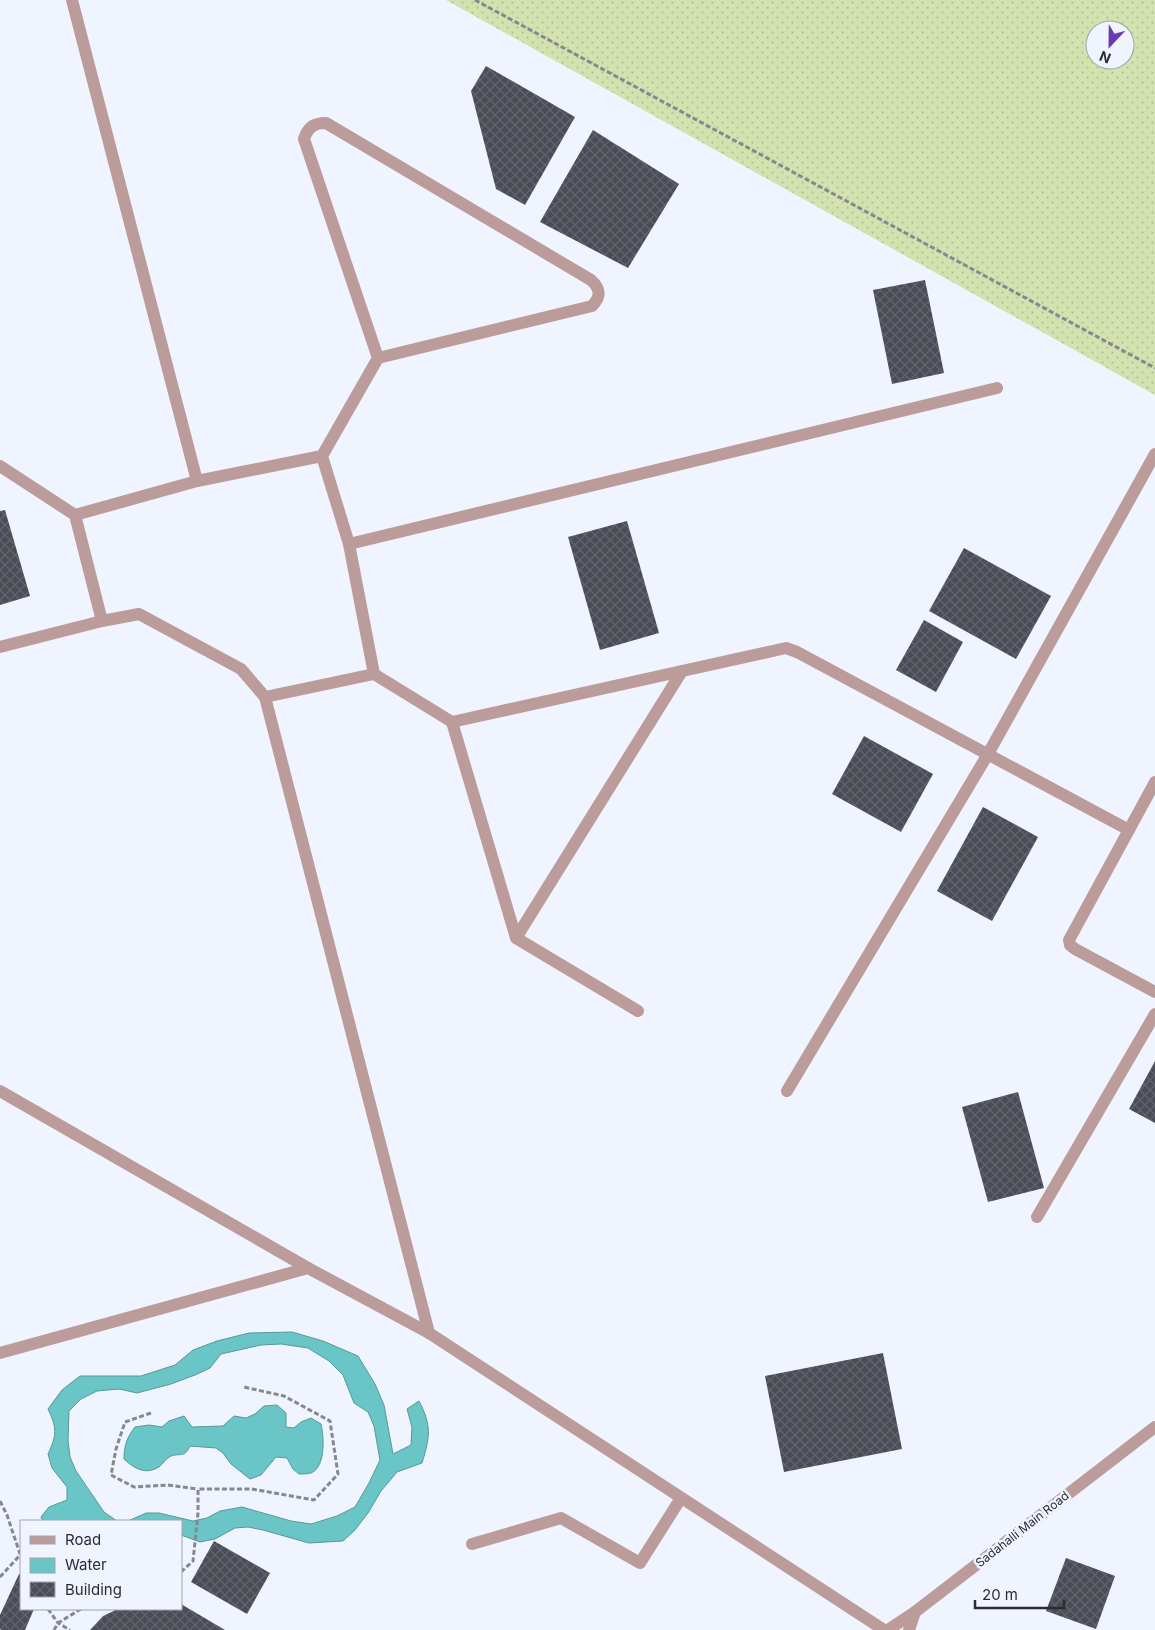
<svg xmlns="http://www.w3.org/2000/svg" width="1155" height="1630" viewBox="0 0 1155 1630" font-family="Inter,sans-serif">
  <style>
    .grass { fill: url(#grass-dots); fill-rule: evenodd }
    .water { fill: #6ac6c6; stroke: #579899 }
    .building { fill: url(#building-cross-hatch) }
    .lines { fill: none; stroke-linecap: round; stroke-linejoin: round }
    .path { stroke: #86888f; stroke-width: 3; stroke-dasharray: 5 2.5; stroke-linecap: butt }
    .service { stroke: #bc9b9b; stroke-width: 12 }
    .minor { stroke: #bc9b9b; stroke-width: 12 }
    .tertiary { stroke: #bc9b9b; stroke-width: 12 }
    .labels { text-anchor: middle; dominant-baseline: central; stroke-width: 5; stroke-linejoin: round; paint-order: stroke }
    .street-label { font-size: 12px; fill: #2b2c30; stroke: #f0f4fe }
  </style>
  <defs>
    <pattern id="grass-dots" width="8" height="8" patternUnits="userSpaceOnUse" patternTransform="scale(1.25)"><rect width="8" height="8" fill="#d3e2af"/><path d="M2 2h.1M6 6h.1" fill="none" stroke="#b5c297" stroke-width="1.8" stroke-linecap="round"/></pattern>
    <pattern id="building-cross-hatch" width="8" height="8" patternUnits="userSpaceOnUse" patternTransform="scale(1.25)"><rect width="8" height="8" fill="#4a4d55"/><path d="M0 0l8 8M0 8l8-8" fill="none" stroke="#61646b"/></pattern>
  </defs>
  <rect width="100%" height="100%" fill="#f0f4fe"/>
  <path class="grass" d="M446,0H1155V395ZM1095,30H1125V60H1095Z"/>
  <g class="water">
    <path d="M292,1332L323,1341L358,1356L375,1384L384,1405L393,1454L411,1445L412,1427L407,1409L419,1401C432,1426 430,1437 422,1463L397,1472L381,1491L368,1513L355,1530L343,1541L309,1543L263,1530L248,1527L235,1528L215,1539L200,1542L181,1535V1521H128L146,1513H159L193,1521L207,1518L220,1511L242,1507L291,1521L311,1524L337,1516L355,1507L369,1483L380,1460L374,1426L368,1412L354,1403L343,1375L329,1361L308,1348L281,1344L261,1345L221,1354L210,1368L195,1375L171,1384L137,1393L119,1389L97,1391L81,1399L69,1411L68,1440L70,1457L76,1471L104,1512L117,1521H43L41,1517L49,1507L67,1500V1487L52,1468L48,1454C57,1435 57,1428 48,1409L62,1390L80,1376H141L175,1365L193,1350L217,1341L249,1333Z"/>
    <path d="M277,1405L286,1413V1427L294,1428L301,1422L311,1418L321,1424C324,1436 326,1467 311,1473C308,1474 303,1474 299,1474L293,1469L287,1458L276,1457L261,1475L250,1479L231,1464L223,1453L216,1448L190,1446C185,1458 179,1453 171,1456C166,1458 163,1464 159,1467C145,1475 135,1469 124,1459C124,1446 127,1437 135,1427L149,1425L162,1427L169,1421L184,1416L192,1427L223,1426L234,1416L246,1418L255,1414L264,1406Z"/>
  </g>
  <g class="building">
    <path d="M486,66L575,117L525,205L496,189L471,91Z"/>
    <path d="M593,130L679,184L628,268L540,222Z"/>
    <path d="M925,280L944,373L892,384L873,290Z"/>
    <path d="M5,510L30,596L0,605V511Z"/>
    <path d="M627,521L659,633L600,650L568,537Z"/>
    <path d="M964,548L1051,596L1016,659L929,611Z"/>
    <path d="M924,620L963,642L936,692L896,670Z"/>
    <path d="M864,736L933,774L901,832L832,794Z"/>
    <path d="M983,807L1038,837L992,921L937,891Z"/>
    <path d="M1155,1061V1123L1129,1109Z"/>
    <path d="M1018,1092L1044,1188L988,1202L962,1107Z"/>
    <path d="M883,1353L902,1449L784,1472L765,1376Z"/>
    <path d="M214,1541L270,1573L247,1614L191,1582Z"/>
    <path d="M1066,1558L1115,1576L1096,1629L1046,1611Z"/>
    <path d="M19,1574L21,1575V1609H34L25,1630H1L0,1629V1615Z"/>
    <path d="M181,1604L225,1630H90L103,1616L118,1609H181Z"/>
  </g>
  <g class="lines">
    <g class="path">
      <path d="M475,0L1155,368"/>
      <path d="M151,1413L125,1422L116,1449L111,1475L134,1487L168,1485L198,1489"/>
      <path d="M0,1501L7,1515L20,1554"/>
      <path d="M181,1572L193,1561L198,1513V1489H252L314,1500L338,1474L330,1421L284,1396L244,1387"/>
      <path d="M0,1577L21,1554"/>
      <path d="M48,1609L58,1623L70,1630"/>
      <path d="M54,1630L58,1623L81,1609"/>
    </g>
    <path class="service" d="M472,1544L561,1518L640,1563L681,1498"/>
    <g class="minor">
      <path d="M72,0L197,481"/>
      <path d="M322,456L197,481L75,515L102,621L139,614L241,669L265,697L374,674L349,544L322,456L378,358L592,306C601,297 601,289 591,280L326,123C314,123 308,127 304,139L378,358"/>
      <path d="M0,466L75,515"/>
      <path d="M349,544L997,388"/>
      <path d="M0,647L102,621"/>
      <path d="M374,674L452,722L516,938L638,1011"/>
      <path d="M265,697L429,1333"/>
      <path d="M452,722L786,648L797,652L1129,830"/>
      <path d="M1155,782L1069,940L1070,945L1075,949L1155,992"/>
      <path d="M516,938L682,671"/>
      <path d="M0,1091L308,1268L429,1333L884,1630"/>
      <path d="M787,1091L988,754L1155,454"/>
      <path d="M1037,1217L1155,1014"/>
      <path d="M0,1353L308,1268"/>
      <path d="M909,1630L915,1612"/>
    </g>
    <path class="tertiary" d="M888,1630L915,1612L1155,1427"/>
  </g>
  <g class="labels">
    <g class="street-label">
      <text transform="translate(1022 1529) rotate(-38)">Sadahalli Main Road</text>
    </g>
  </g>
  <rect x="20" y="1520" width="162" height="90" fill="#f0f4fe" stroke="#a1a4ac"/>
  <rect x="30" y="1536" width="25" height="8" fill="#bc9b9b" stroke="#a1a4ac"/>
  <text x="65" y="1545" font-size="15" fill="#2b2c30">Road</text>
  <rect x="30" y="1558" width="25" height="15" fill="#6ac6c6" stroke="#a1a4ac"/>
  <text x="65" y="1570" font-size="15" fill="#2b2c30">Water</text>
  <rect x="30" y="1582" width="25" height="15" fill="url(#building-cross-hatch)" stroke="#a1a4ac"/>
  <text x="65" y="1595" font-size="15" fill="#2b2c30">Building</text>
  <g transform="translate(1110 45) rotate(202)"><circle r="24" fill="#f0f4fe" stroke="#a1a4ac"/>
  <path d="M0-4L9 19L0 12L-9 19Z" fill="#663bb3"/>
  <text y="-8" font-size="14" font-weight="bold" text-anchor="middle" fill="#2b2c30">N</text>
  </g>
  <path d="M975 1600v8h89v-8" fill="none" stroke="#2b2c30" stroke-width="2.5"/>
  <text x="982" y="1600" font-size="15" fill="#2b2c30" stroke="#f0f4fe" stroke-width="4" paint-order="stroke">20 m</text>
</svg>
